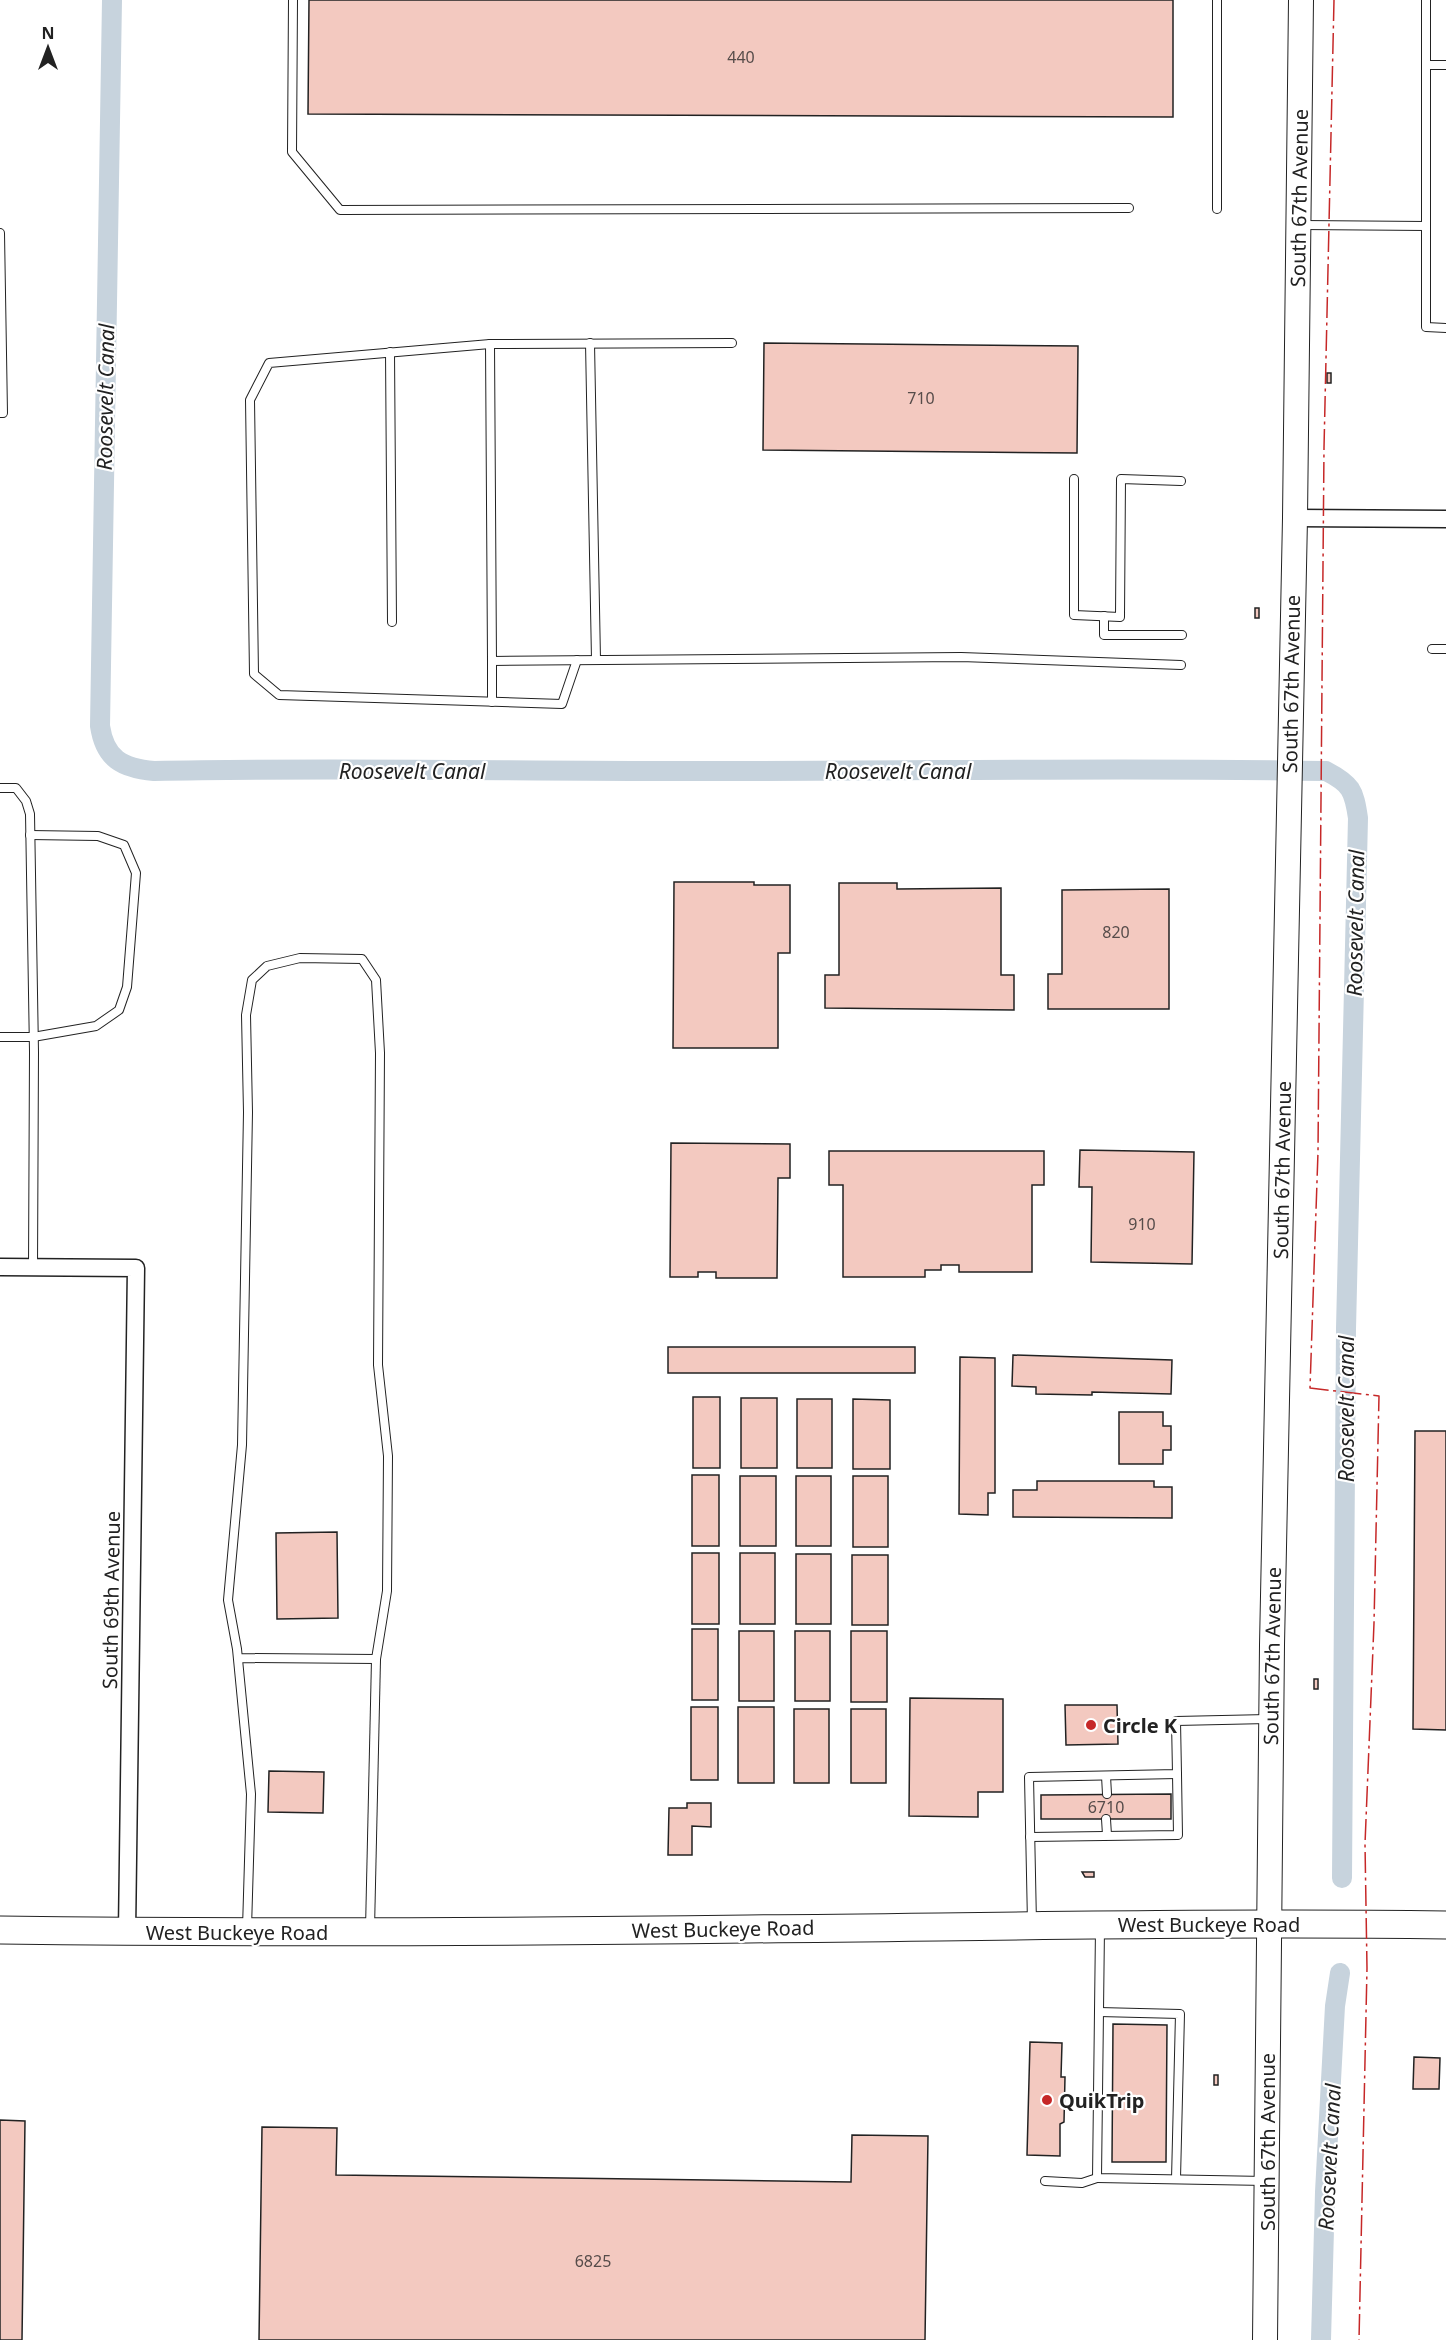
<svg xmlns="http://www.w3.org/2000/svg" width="1446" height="2340" viewBox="0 0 1446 2340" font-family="'Noto Sans',sans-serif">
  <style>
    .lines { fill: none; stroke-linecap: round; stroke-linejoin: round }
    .canal { stroke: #c7d3dd; stroke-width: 20 }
    .building { fill: #f3c9c0; stroke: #222; stroke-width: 1.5 }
    .lane-casing { stroke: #222; stroke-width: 10 }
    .street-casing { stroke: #222; stroke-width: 19 }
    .secondary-casing { stroke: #222; stroke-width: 26 }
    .primary-casing { stroke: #222; stroke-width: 29 }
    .lane { stroke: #fff; stroke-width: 8 }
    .street { stroke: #fff; stroke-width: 16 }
    .secondary { stroke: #fff; stroke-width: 24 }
    .primary { stroke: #fff; stroke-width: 27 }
    .power { stroke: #c62828; stroke-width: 1.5; stroke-dasharray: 21 4.5 3 4.5; stroke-linecap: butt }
    .poi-dot { fill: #c62828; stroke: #fff; stroke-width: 2 }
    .labels { text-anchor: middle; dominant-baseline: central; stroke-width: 4.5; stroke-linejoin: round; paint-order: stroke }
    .number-label { font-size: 16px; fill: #564c4a }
    .street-label { font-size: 20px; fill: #222; stroke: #fff }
    .poi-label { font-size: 20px; font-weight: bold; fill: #222; stroke: #fff; text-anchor: start }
    .water-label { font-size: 21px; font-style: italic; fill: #222; stroke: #fff }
  </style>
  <rect width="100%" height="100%" fill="#fff"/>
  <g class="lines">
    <g class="canal">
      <path d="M112,0L100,726C105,759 122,768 154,771C348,767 543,772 737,771C933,771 1130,767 1326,771C1351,784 1354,790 1358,818L1346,1329L1342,1878"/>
      <path d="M1321,2340L1325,2192L1335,2006L1340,1973"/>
    </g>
  </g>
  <g class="building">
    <path d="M309,0H1173V117L308,114Z"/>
    <path d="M764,343L1078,346L1077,453L763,450Z"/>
    <rect x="1327" y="373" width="4" height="10"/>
    <rect x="1255" y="608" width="4" height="10"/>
    <path d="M674,882H754V885H790V953H778V1048H673Z"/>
    <path d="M839,883H897V889L1001,888V975H1014V1010L825,1008V975H839Z"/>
    <path d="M1169,889V1009H1048V974H1062V890Z"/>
    <path d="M671,1143L790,1144V1178H778L777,1278H716V1272H698V1277H670Z"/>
    <path d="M1080,1150L1194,1152L1192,1264L1091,1262L1092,1187H1079Z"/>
    <path d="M829,1151H1044V1185H1032V1272H959V1265H941V1270H925V1277H843V1185H829Z"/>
    <rect x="668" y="1347" width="247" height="26"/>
    <path d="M1013,1355L1172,1360L1171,1394L1092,1392V1395L1036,1394V1387L1012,1386Z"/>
    <path d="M960,1357L995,1358V1493H988V1515L959,1514Z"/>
    <rect x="693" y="1397" width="27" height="71"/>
    <rect x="741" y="1398" width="36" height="70"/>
    <rect x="797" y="1399" width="35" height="69"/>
    <path d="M853,1399L890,1400V1469H853Z"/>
    <path d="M1119,1412H1163V1426H1171V1450H1163V1464H1119Z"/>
    <path d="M1415,1431H1446V1730L1413,1729Z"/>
    <rect x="692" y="1475" width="27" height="71"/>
    <rect x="740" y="1476" width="36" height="70"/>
    <rect x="796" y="1476" width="35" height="70"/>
    <rect x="853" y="1476" width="35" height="71"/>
    <path d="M1037,1481H1154V1487H1172V1518L1013,1517V1490H1037Z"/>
    <path d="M337,1532L338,1618L277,1619L276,1533Z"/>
    <rect x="692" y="1553" width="27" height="71"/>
    <rect x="740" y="1553" width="35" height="71"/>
    <rect x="796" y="1554" width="35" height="70"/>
    <rect x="852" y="1555" width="36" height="70"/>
    <rect x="692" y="1629" width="26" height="71"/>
    <rect x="739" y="1631" width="35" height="70"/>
    <rect x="795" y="1631" width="35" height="70"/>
    <rect x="851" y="1631" width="36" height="71"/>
    <rect x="1314" y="1679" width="4" height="10"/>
    <path d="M910,1698L1003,1699V1792H978V1817L909,1816Z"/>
    <path d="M1065,1705H1117L1118,1744L1066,1745Z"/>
    <rect x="691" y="1707" width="27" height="73"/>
    <rect x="738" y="1707" width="36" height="76"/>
    <rect x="794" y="1709" width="35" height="74"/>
    <rect x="851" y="1709" width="35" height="74"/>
    <path d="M269,1771L324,1772L323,1813L268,1812Z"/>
    <path d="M1171,1794V1819H1041V1795Z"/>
    <path d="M687,1803H711V1827L692,1826V1855H668L669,1808H687Z"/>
    <path d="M1082,1872H1094V1877H1085Z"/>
    <path d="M1113,2024L1167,2025L1166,2162H1112Z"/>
    <path d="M1030,2042L1062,2043L1061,2077H1065L1064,2122L1060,2124V2156L1027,2155Z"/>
    <path d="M1414,2057L1440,2058L1439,2089H1413Z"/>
    <rect x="1214" y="2075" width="4" height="10"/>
    <path d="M0,2120L25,2121L22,2340H0Z"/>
    <path d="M262,2127L337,2128L336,2175L851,2182L852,2135L928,2136L925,2340H259Z"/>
  </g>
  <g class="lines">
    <g class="lane-casing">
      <g id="lane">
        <path d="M293,0L292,152L340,210L1129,208"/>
        <path d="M1426,0V226"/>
        <path d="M1426,65H1446"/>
        <path d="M1217,209V0"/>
        <path d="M1302,225L1426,226V327L1446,328"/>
        <path d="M0,233L3,413H0"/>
        <path d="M590,343L596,660"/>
        <path d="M732,343L490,344L492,661L961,657L1181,665"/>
        <path d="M490,344L269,363L250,400L254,674L279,695L562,704L577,660"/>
        <path d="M390,352L392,622"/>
        <path d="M1074,479V615L1120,617L1121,479L1181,481"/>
        <path d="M1104,616V635H1182"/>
        <path d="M1432,649H1446"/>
        <path d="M492,661V702"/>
        <path d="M0,788H16L26,801L30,814L34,1052L33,1267"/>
        <path d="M0,1037H33L96,1026L119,1010L127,987L136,873L124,845L98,836L30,835"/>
        <path d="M238,1658L376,1659L387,1591L388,1456L378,1365L380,1053L376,980L362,959L300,958L267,966L252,980L246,1015L248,1112L242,1445L228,1600L237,1649L251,1794L247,1928"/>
        <path d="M1106,1776L1107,1794"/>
        <path d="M1106,1819L1107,1835"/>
        <path d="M1030,1837L1178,1835L1177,1774"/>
        <path d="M1032,1923L1029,1777L1177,1774L1176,1721L1268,1719"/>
        <path d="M1100,1928L1097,2178L1266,2181"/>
        <path d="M370,1929L376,1659"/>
        <path d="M1099,2012L1180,2014L1176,2179"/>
        <path d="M1045,2181L1082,2183L1097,2178"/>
      </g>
    </g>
    <g class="street-casing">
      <g id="street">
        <path d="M1295,518L1446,519"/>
        <path d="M0,1267L136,1268L127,1932"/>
      </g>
    </g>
    <g class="secondary-casing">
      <path id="secondary" d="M1265,2340L1272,1645L1295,518L1301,0"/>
    </g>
    <g class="primary-casing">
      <path id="primary" d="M0,1930C249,1933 499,1932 748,1929C981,1927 1213,1922 1446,1925"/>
    </g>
    <use href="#lane" class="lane"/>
    <use href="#street" class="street"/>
    <use href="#secondary" class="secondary"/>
    <use href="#primary" class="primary"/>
    <path class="power" d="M1334,0L1324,448L1318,1152L1310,1388L1379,1396L1374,1623L1365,1844L1367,1968L1359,2340"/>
  </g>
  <g class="poi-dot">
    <circle cx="1091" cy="1725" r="6"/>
    <circle cx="1047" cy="2100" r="6"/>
  </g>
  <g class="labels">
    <g class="number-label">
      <text x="741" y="57">440</text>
      <text x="921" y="398">710</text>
      <text x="1116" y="932">820</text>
      <text x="1142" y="1224">910</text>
      <text x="1106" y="1807">6710</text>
      <text x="593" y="2261">6825</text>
    </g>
    <g class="street-label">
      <text transform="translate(1299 198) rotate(-89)">South 67th Avenue</text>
      <text transform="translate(1291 684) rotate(-89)">South 67th Avenue</text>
      <text transform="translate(1282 1170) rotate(-89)">South 67th Avenue</text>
      <text transform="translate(111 1600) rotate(-89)">South 69th Avenue</text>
      <text transform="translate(1272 1656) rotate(-89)">South 67th Avenue</text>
      <text x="1209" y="1924">West Buckeye Road</text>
      <text transform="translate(723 1929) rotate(-1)">West Buckeye Road</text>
      <text x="237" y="1932">West Buckeye Road</text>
      <text transform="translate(1267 2142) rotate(-90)">South 67th Avenue</text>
    </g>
    <g class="poi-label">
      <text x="1103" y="1725">Circle K</text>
      <text x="1059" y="2100">QuikTrip</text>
    </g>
    <g class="water-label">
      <text transform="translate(105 397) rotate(-89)">Roosevelt Canal</text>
      <text x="412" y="771">Roosevelt Canal</text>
      <text x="898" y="771">Roosevelt Canal</text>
      <text transform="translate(1355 923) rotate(-89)">Roosevelt Canal</text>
      <text transform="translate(1346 1409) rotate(-90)">Roosevelt Canal</text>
      <text transform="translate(1329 2157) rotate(-87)">Roosevelt Canal</text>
    </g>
  </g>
  <g transform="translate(48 48)" stroke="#ffffff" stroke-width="4.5" paint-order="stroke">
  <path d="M0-4.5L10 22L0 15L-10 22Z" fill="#222222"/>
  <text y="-9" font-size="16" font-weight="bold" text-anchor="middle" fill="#222222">N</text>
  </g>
</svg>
